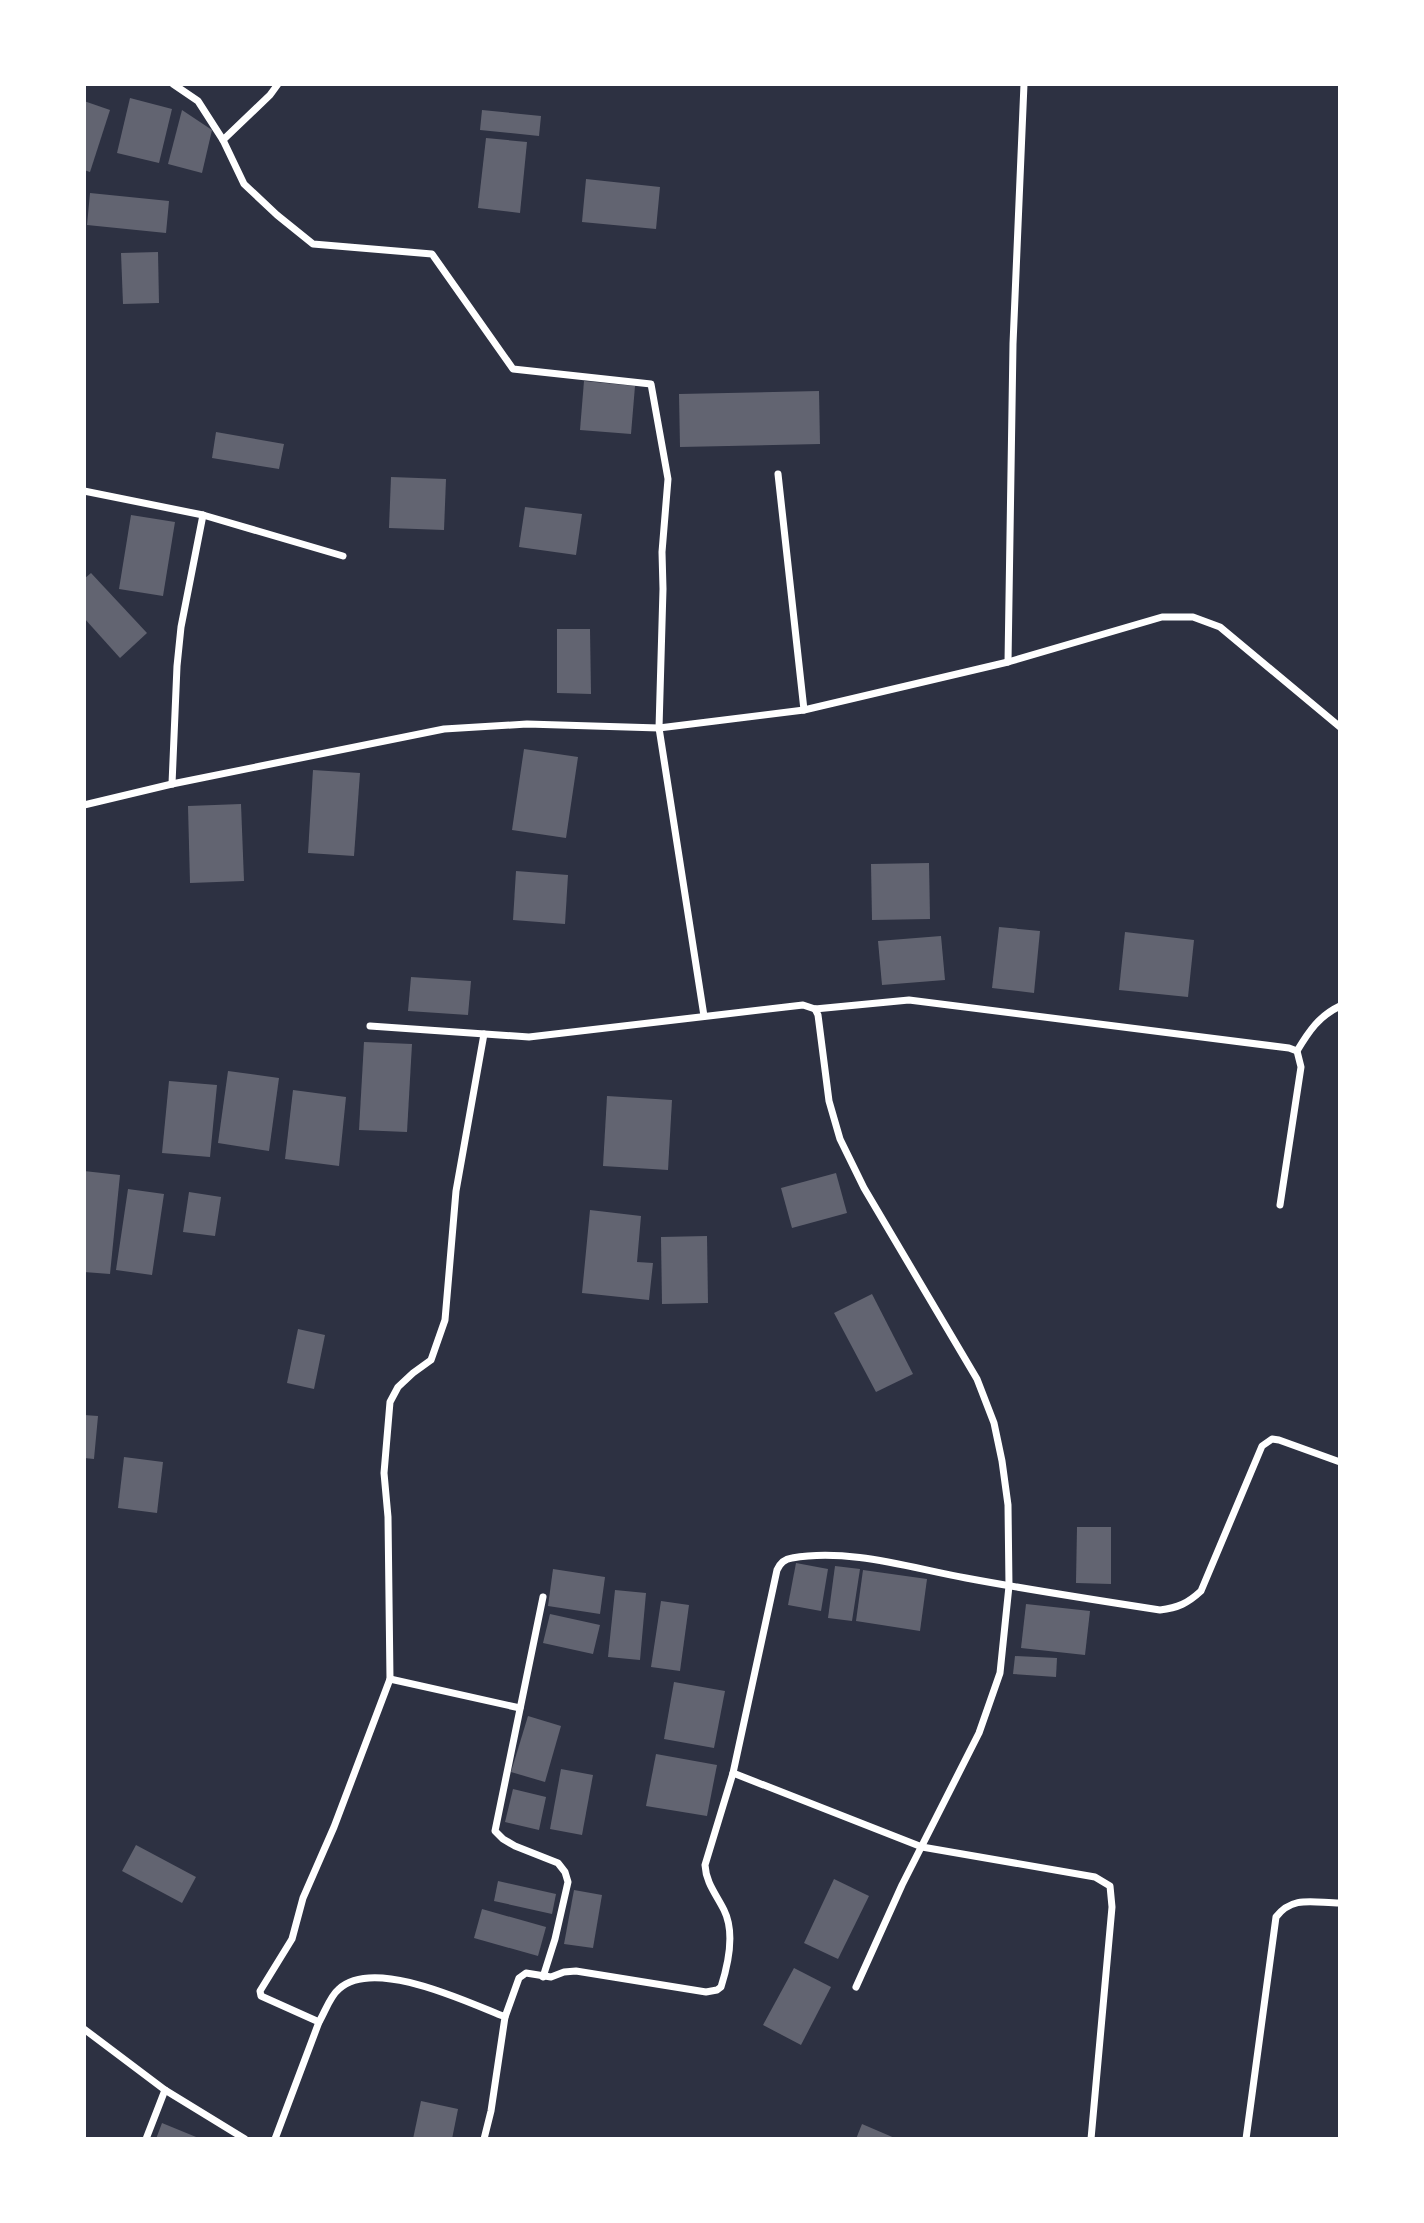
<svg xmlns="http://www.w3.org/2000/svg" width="1424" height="2223" viewBox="0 0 1424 2223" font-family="'DejaVu Sans',sans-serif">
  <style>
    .building { fill: #626471 }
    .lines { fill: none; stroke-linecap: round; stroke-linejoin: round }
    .minor { stroke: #fff; stroke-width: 7 }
  </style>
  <rect width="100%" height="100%" fill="#2d3142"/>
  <g class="building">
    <path d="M130,98L172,109L159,163L117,153Z"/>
    <path d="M84,101L110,110L90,172L84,170Z"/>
    <path d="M182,110L212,130L202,173L168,164Z"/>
    <path d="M482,110L541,116L539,136L480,130Z"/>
    <path d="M486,138L527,142L520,213L478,208Z"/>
    <path d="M586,179L660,187L656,229L582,222Z"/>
    <path d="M90,193L169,201L166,233L87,225Z"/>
    <path d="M158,252L159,303L123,304L121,253Z"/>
    <path d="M584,381L635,386L631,434L580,430Z"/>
    <path d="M819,391L820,444L680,447L679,394Z"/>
    <path d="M216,432L284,444L279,469L212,458Z"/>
    <path d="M391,477L446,479L444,530L389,528Z"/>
    <path d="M525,507L582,514L576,555L519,547Z"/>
    <path d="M131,515L175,522L163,596L119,589Z"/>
    <path d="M91,573L147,633L120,658L84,618V579Z"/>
    <path d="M557,629H590L591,694L557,693Z"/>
    <path d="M524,749L578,757L566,838L512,830Z"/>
    <path d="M313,770L360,773L354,856L308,853Z"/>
    <path d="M241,804L244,881L190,883L188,806Z"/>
    <path d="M929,863L930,919L872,920L871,864Z"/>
    <path d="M516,871L568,875L565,924L513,920Z"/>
    <path d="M999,927L1040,931L1034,993L992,988Z"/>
    <path d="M1125,932L1194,940L1188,997L1119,990Z"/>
    <path d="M941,936L945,980L882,985L878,941Z"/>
    <path d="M411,977L471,981L468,1015L408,1011Z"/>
    <path d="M364,1042L412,1044L407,1132L359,1130Z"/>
    <path d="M228,1071L279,1078L269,1151L218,1143Z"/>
    <path d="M169,1081L217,1085L210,1157L162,1153Z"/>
    <path d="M293,1090L346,1097L339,1166L285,1159Z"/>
    <path d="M607,1096L672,1100L668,1170L603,1166Z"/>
    <path d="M84,1171L120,1175L110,1274L84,1272Z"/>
    <path d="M836,1173L847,1213L792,1228L781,1188Z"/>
    <path d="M128,1189L164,1194L152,1275L116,1270Z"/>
    <path d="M189,1192L221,1197L215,1236L183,1232Z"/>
    <path d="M590,1210L641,1216L637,1262L653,1263L649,1300L582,1293Z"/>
    <path d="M707,1236L708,1303L662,1304L661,1237Z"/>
    <path d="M872,1294L913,1374L876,1392L834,1313Z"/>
    <path d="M298,1329L325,1335L314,1389L287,1383Z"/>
    <path d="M84,1415L98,1416L94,1459L84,1458Z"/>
    <path d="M124,1457L163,1462L157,1513L118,1508Z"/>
    <path d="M1077,1527H1111V1584L1076,1583Z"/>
    <path d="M796,1563L828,1569L821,1611L788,1605Z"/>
    <path d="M835,1566L860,1569L852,1621L828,1618Z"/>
    <path d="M553,1569L605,1577L600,1614L548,1606Z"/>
    <path d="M863,1570L927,1579L920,1631L856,1621Z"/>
    <path d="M615,1590L646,1593L640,1660L608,1657Z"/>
    <path d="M661,1601L689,1605L680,1671L651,1667Z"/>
    <path d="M1026,1604L1090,1611L1085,1655L1021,1648Z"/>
    <path d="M550,1614L600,1625L593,1654L543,1643Z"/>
    <path d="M1015,1656L1057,1658L1056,1677L1013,1674Z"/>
    <path d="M674,1682L725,1691L714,1748L664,1739Z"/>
    <path d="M528,1716L561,1726L545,1782L511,1772Z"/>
    <path d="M656,1754L717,1765L707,1816L646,1806Z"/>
    <path d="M561,1769L593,1775L582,1835L550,1829Z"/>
    <path d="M513,1789L546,1797L539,1830L505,1822Z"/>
    <path d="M136,1845L196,1877L182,1903L122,1871Z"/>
    <path d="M834,1879L869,1896L838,1959L804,1943Z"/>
    <path d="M498,1881L556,1894L552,1914L494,1901Z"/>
    <path d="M574,1890L602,1895L593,1948L564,1944Z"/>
    <path d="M482,1909L546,1927L538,1956L474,1938Z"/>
    <path d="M794,1968L831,1987L801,2045L763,2025Z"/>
    <path d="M421,2101L458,2109L452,2139H413Z"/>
    <path d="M162,2123L201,2139H156Z"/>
    <path d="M862,2124L897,2139H856Z"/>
  </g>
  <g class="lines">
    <g class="minor">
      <path d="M173,84L198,101L223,140L244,184L277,215L313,244L432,254L513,369L651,384L668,479L662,552L663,589L659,728L704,1016"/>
      <path d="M223,140L270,95L278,84"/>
      <path d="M778,474L804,710"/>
      <path d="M84,491L203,515L343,556"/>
      <path d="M1008,662L1013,344L1024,84"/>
      <path d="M172,784L177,666L181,627L203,515"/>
      <path d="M84,805L172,784L444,729L527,724L659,728L804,710L1008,662L1162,617H1193L1220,627L1340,727"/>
      <path d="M815,1009L818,1015L829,1101L840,1139L864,1188L977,1379L994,1423L1002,1461L1008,1505L1009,1586L1000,1673L979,1733L902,1885L856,1987"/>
      <path d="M370,1026L529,1037L803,1005L815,1009L909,1000L1289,1048L1297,1051L1301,1067L1280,1205"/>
      <path d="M1297,1051C1309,1031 1319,1016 1340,1006"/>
      <path d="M390,1679L520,1708"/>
      <path d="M733,1773L922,1847L1095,1877L1110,1886L1112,1907L1091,2139"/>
      <path d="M543,1977L555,1939L568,1882L565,1872L558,1863L515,1846L503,1839L495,1831L543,1597"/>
      <path d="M505,2017L519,1978L526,1973L551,1977L564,1972L576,1971L706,1992L717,1990L721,1987C728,1965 735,1932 724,1910C716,1894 706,1883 705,1865L733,1773L777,1570C780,1563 784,1559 792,1558C849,1548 911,1568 966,1578C1030,1590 1095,1600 1160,1610C1178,1608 1188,1603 1201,1591L1262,1446L1272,1439L1279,1440L1340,1462"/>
      <path d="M319,2022C325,2012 330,1996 339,1989C374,1957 467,2002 505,2017L491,2111L484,2139"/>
      <path d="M84,2029L165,2090L245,2139"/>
      <path d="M146,2139L165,2090"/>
      <path d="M275,2139L319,2022L261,1996L260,1991L292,1939L303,1898L334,1827L390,1679L388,1517L384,1473L390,1402L398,1387L413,1373L431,1360L445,1320L456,1191L484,1034"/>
      <path d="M1246,2139L1276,1917C1293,1895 1314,1903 1340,1903"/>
    </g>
  </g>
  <rect width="1424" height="2223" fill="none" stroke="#ffffff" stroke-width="172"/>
</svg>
